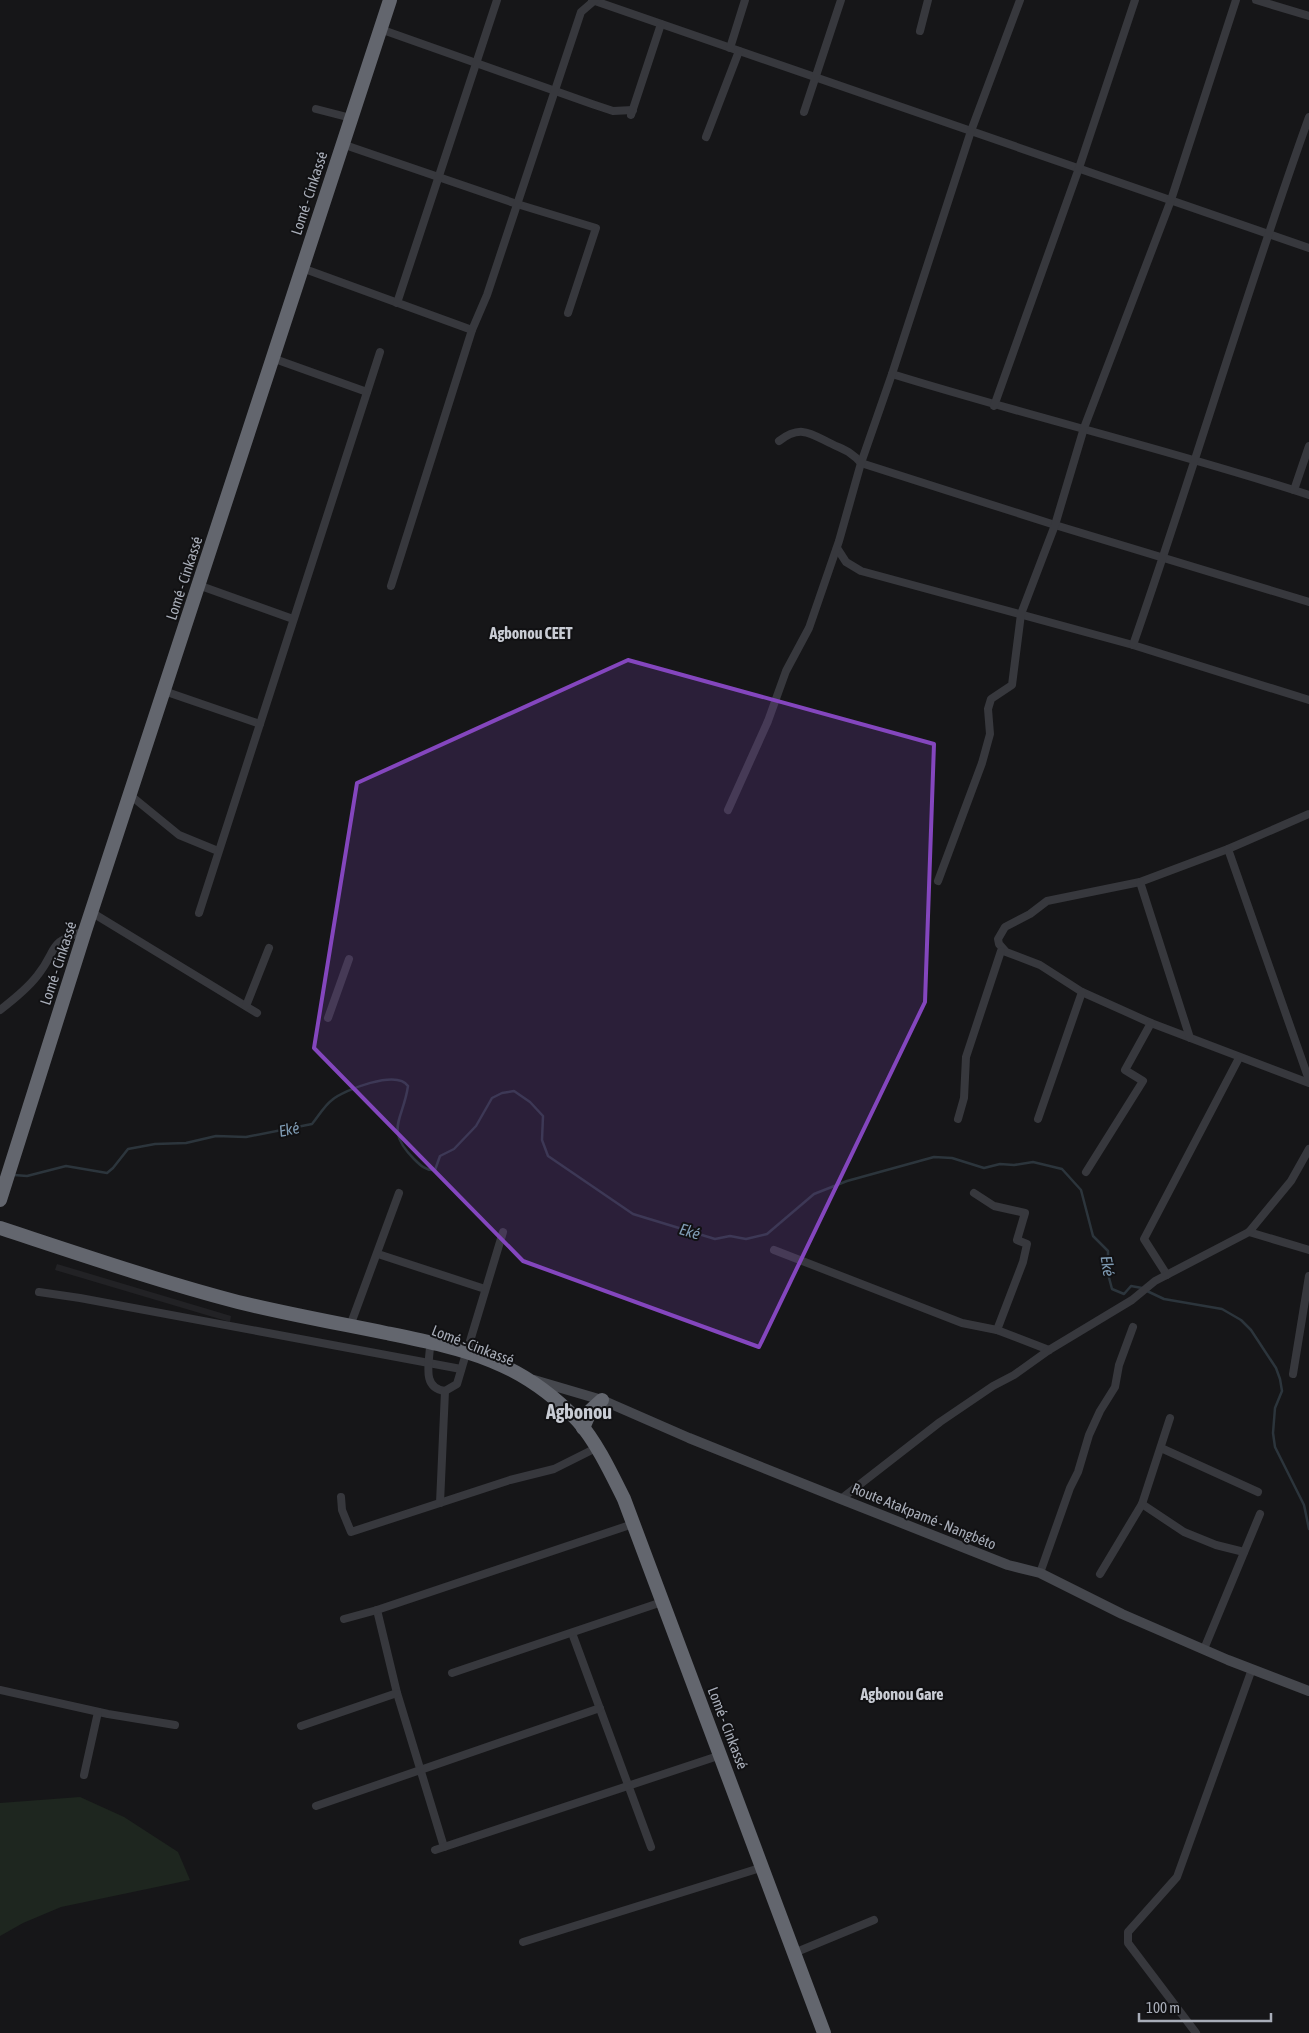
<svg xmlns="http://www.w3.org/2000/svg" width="1309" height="2033" viewBox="0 0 1309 2033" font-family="'Asap Condensed',sans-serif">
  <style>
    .built { fill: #222225 }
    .green { fill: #1e261f }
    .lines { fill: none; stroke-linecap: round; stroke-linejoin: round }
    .stream { stroke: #2c353c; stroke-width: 2.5 }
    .street { stroke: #37383d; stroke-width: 8 }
    .secondary { stroke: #45474d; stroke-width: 10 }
    .highway { stroke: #63666e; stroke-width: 14 }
    .marked { fill: #8446be; fill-opacity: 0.2; stroke: #8446be; stroke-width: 4; stroke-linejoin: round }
    .labels { text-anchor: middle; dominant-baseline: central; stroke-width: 4; stroke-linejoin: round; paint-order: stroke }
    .street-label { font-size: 15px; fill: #a8adb8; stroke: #111113 }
    .neighbourhood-label { font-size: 16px; font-weight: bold; fill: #c9ccd4; stroke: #111113 }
    .water-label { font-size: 16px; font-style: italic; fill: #7f9bb3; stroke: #111113 }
    .district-label { font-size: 20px; font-weight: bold; fill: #c9ccd4; stroke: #111113 }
  </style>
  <rect width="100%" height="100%" fill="#161618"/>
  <path class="built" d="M57,1264L231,1316L230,1322L55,1270Z"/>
  <path class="green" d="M80,1797L124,1817L178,1852L190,1880L61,1907L23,1923L0,1936V1803Z"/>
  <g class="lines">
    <g class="stream">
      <path d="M14,1175L27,1176L66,1166L107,1173L113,1168L128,1149L155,1144L186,1143L216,1136L246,1137L312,1124C318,1117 324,1106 332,1100C344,1090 397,1069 408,1086C403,1121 384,1129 414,1159C420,1165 426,1171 435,1170L440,1156L454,1149L476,1126L492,1098L502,1093L514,1091L530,1102L543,1116L542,1140L548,1156L633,1214L715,1239L730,1236L746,1239L767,1234L814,1194L847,1181L934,1157L952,1158L984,1168L1000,1164L1014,1165L1033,1162L1062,1169L1081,1190L1093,1236L1108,1251V1274L1112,1289L1124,1294L1131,1286L1142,1288"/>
      <path d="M1147,1291L1164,1299L1222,1309L1241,1320L1251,1330L1276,1368L1280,1379L1282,1391L1275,1408L1273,1433L1275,1447L1304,1505L1309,1529"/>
    </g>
    <g class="street">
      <path d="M592,0L1309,248"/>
      <path d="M1256,0L1309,16"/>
      <path d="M380,29L592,104L613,111L633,110"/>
      <path d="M920,31L928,0"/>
      <path d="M730,48L745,0"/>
      <path d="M316,109L351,118"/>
      <path d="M804,112L841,0"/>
      <path d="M631,115L661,24"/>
      <path d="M706,137L739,51"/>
      <path d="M342,144L517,204L596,228L568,313"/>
      <path d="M302,268L472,330"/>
      <path d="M397,303L497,0"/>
      <path d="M272,358L367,392"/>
      <path d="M892,374C1031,417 1171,450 1309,495"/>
      <path d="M994,406L1079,168L1135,0"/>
      <path d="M779,441C801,424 811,434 832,444C844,450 852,452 861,463L1055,525L1309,602"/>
      <path d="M1294,490L1309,446"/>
      <path d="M837,548L846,562L861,571L1133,645L1309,700"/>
      <path d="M198,585L293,619"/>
      <path d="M391,586L472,330L487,295L581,12L595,0"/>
      <path d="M1133,645C1194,470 1246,292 1309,117"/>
      <path d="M164,691L260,724"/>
      <path d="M130,795L179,835L218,851"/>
      <path d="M728,810L768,721L786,671L809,628L839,541L861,463L892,374L971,131L1020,0"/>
      <path d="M1309,814L1228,849L1140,882L1047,901L1030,914L1005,927L998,939L999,944L1006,952L1040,965L1082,992L1151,1023L1309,1083"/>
      <path d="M1228,849L1309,1080"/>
      <path d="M938,881L982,763L990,734L988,709L991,699L1012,685L1021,614L1055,525L1084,428L1171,200L1236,0"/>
      <path d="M1140,882L1190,1038"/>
      <path d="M91,912L257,1013"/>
      <path d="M199,913L380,352"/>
      <path d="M246,1006L269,948"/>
      <path d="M0,1010C13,1000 27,989 37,976C59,949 45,943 85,931"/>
      <path d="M328,1018L349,959"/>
      <path d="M958,1119L964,1098L966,1057L1001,951"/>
      <path d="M1038,1119L1082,992"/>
      <path d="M1086,1172L1143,1081L1125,1070L1151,1023"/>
      <path d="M974,1193L994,1206L1025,1213L1017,1240L1027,1244L1023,1262L997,1330"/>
      <path d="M1249,1232L1309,1250"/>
      <path d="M774,1250L962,1323L997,1330L1049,1350"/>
      <path d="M378,1254L485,1289"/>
      <path d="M1167,1275L1144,1239L1239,1058"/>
      <path d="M39,1292L80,1298L461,1369"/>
      <path d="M350,1326L399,1193"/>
      <path d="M430,1347C429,1364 422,1388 445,1391"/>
      <path d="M467,1351L503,1232"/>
      <path d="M1293,1374L1309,1276"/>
      <path d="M1161,1448L1258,1492"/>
      <path d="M341,1497L342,1510L351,1532L510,1480L554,1469L596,1448"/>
      <path d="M841,1499L940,1422L993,1386L1014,1375L1049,1350L1132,1300L1155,1281L1249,1232L1291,1181L1309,1149"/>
      <path d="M440,1503L445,1391L457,1384L465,1357"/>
      <path d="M1142,1504L1184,1532L1216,1545L1244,1552"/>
      <path d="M1040,1573L1070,1488L1078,1472L1089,1435L1100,1411L1115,1387L1119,1365L1133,1327"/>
      <path d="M1100,1574L1142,1504L1170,1418"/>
      <path d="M377,1610L397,1693L444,1847"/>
      <path d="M344,1619L377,1610L633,1524"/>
      <path d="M572,1633L651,1847"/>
      <path d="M1204,1649L1260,1514"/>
      <path d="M452,1673L662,1602"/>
      <path d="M0,1690L108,1714L175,1725"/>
      <path d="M301,1726L397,1693"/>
      <path d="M84,1775L98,1712"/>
      <path d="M316,1806L600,1708"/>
      <path d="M435,1850L721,1755"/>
      <path d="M523,1942L763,1867"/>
      <path d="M794,1953L874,1920"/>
      <path d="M1196,2033L1128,1943V1932L1177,1877L1252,1669"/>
    </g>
    <path class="secondary" d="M534,1380L602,1400L689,1438L841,1499L1008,1565L1040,1573L1122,1614L1228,1660L1309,1691"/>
    <g class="highway">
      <path d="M0,1200L85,931L390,0"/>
      <path d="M0,1228C79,1254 158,1281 238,1302C287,1314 337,1323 386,1333C464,1349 521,1360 578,1421C597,1443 611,1473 624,1499L824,2033"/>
      <path d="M583,1428L591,1410L602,1400"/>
    </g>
  </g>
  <path class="marked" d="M628,660L934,744L925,1002L759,1347L523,1261L314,1048L357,783Z"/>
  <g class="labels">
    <g class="street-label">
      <text transform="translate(309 193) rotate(-72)">Lomé - Cinkassé</text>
      <text transform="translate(184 578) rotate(-72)">Lomé - Cinkassé</text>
      <text transform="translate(58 963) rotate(-72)">Lomé - Cinkassé</text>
      <text transform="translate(473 1345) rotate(21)">Lomé - Cinkassé</text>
      <text transform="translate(924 1516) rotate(22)">Route Atakpamé - Nangbéto</text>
      <text transform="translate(728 1728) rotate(69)">Lomé - Cinkassé</text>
    </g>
    <g class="neighbourhood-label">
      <text x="531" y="633">Agbonou CEET</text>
      <text x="902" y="1694">Agbonou Gare</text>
    </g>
    <g class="water-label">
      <text transform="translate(289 1129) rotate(-11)">Eké</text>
      <text transform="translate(690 1231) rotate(17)">Eké</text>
      <text transform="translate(1108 1266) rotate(81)">Eké</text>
    </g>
    <g class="district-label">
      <text x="579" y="1411">Agbonou</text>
    </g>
  </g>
  <path d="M1139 2013v8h132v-8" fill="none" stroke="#a8adb8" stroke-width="2.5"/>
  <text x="1146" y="2013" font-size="15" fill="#a8adb8" stroke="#111113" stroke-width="4" paint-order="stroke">100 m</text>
</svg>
